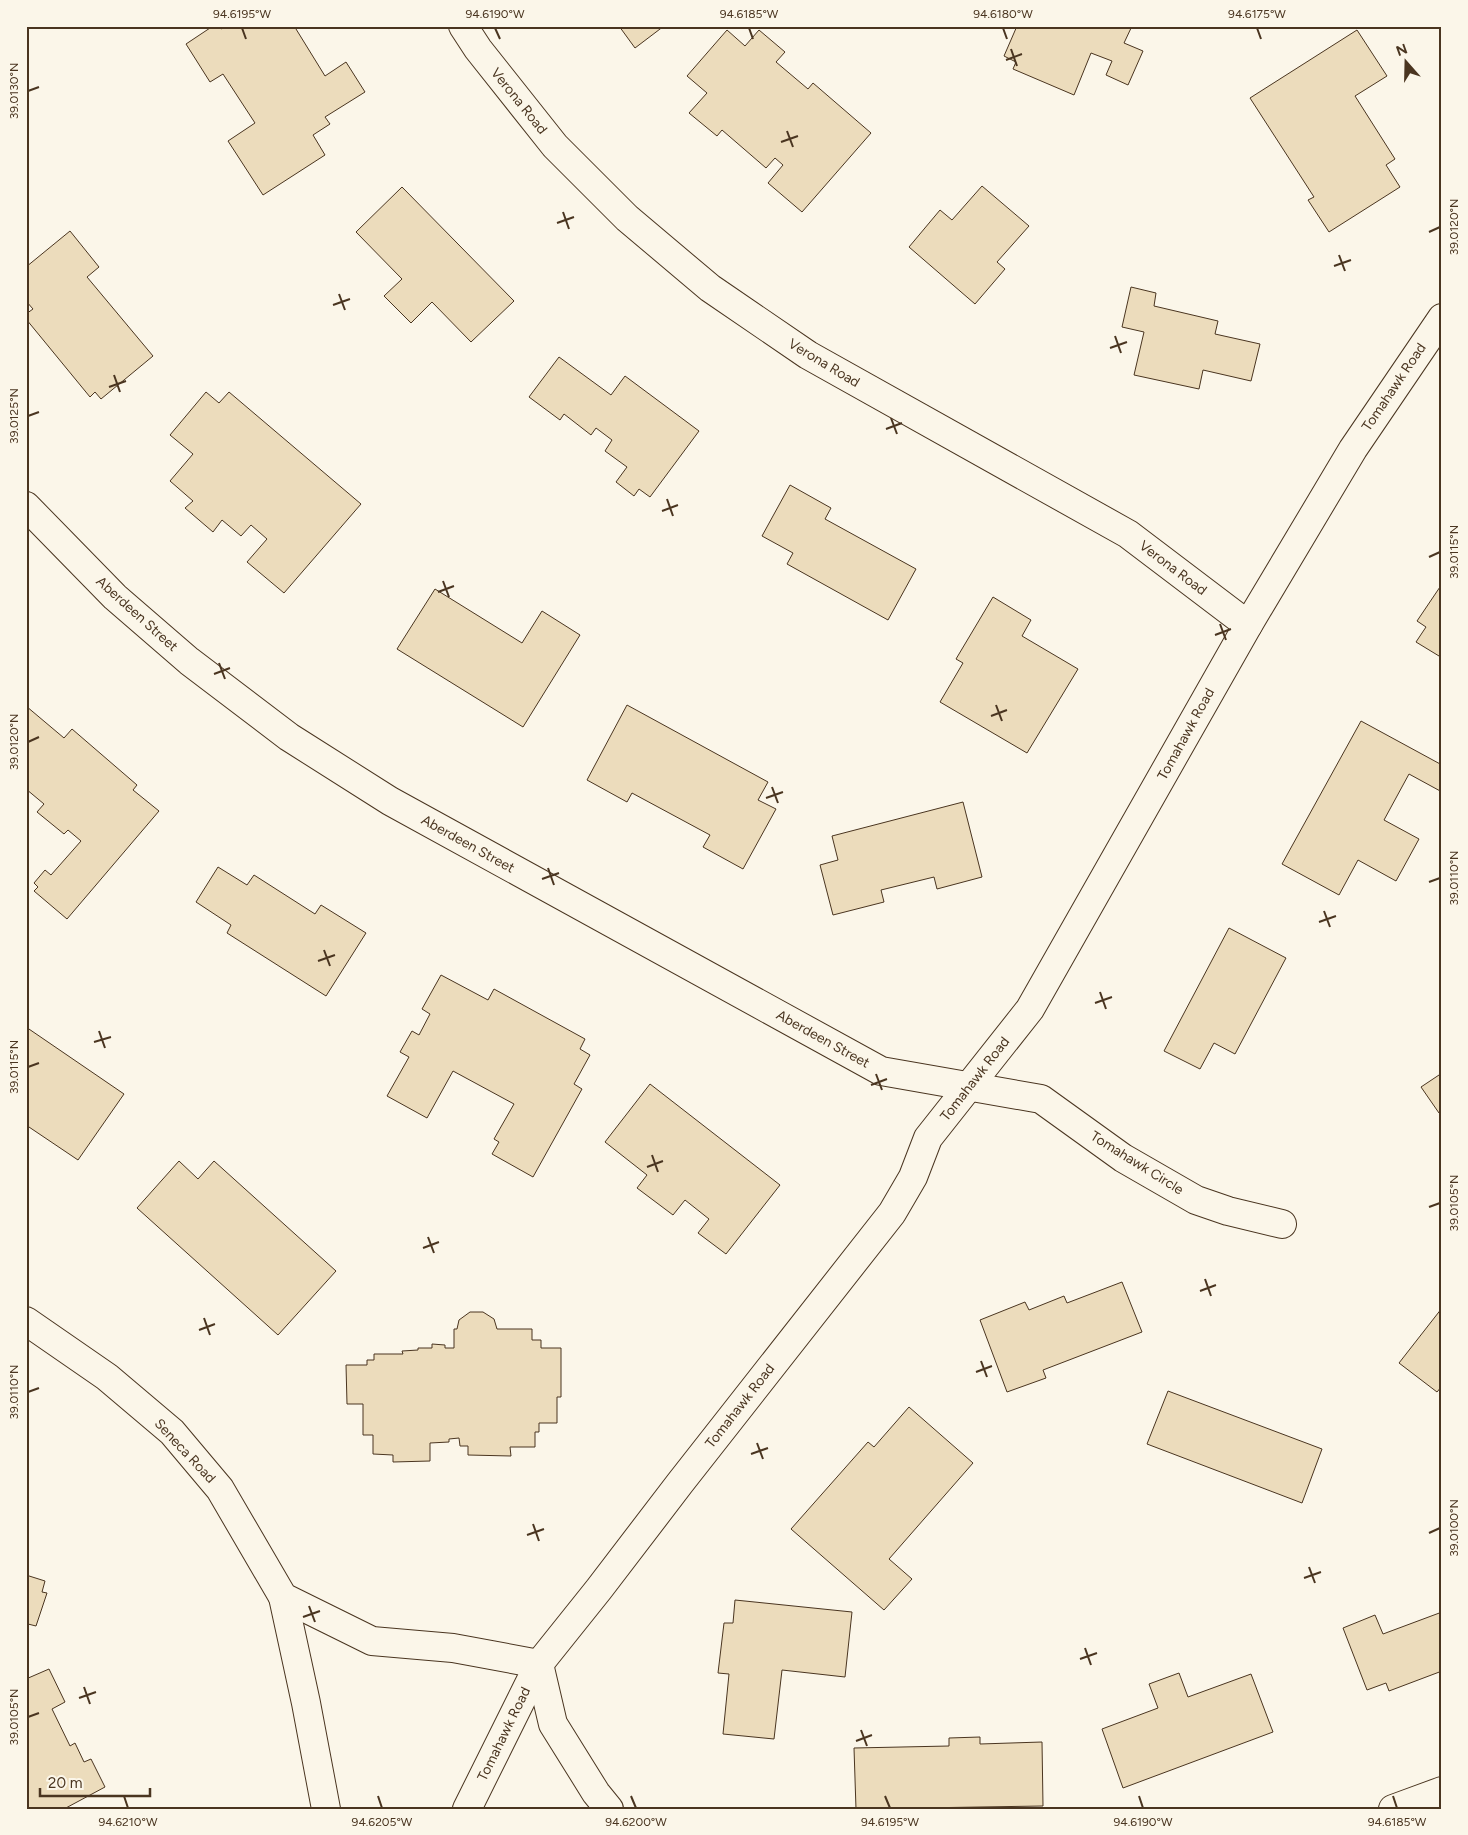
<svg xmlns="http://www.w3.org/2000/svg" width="1468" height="1835" viewBox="0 0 1468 1835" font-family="Figtree,sans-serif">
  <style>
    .building { fill: #ecdcbc; stroke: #4a3520 }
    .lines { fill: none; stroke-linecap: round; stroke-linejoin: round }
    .street-casing { stroke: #4a3520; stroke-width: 30 }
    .secondary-casing { stroke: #4a3520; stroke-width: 30 }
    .street { stroke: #fbf6e9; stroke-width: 28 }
    .secondary { stroke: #fbf6e9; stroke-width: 28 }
    .ticks { fill: none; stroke: #4a3520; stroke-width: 2 }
    .labels { text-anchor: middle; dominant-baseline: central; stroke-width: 4; stroke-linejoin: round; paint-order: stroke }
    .street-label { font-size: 14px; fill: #4a3520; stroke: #fbf6e9 }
    .neatline { fill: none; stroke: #4a3520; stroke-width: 2 }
    .ticks-label { font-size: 12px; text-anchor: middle; fill: #4a3520 }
  </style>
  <rect width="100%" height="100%" fill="#fbf6e9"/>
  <g class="building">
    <path d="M213,26H220L221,29L226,26H300L296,29L325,76L346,62L365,92L325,117L330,124L313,135L325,155L263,195L228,141L255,123L223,74L210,82L186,44Z"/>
    <path d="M619,26H664L635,48Z"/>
    <path d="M1017,26H1132L1124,43L1143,51L1128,85L1106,75L1112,61L1091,53L1074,95L1013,69L1016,62L1004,56Z"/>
    <path d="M727,30L745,46L759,30L785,52L776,62L808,89L813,83L871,133L802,212L768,183L783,165L775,158L766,168L722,130L717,136L689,113L707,93L687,76Z"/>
    <path d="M1357,30L1387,76L1355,96L1395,159L1386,165L1400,187L1329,232L1308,200L1314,197L1250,98Z"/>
    <path d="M982,186L1029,226L997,262L1005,269L975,304L909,247L940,210L952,220Z"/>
    <path d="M402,187L514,301L471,342L432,302L411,323L384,296L402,279L356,232Z"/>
    <path d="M70,231L99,267L87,277L153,356L101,399L95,392L90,397L26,319V314L33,309L26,301V267Z"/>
    <path d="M1131,287L1156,293L1154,306L1218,321L1215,334L1260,344L1251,381L1203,370L1199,389L1134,375L1144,332L1122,327Z"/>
    <path d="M559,357L611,395L625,376L699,431L650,497L639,489L634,496L616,482L627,467L605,451L612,440L596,428L591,435L564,414L560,420L529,397Z"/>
    <path d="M206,392L219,403L229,392L361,504L284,593L247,562L267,539L251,525L241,536L222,520L213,532L185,508L193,501L170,481L193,454L170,435Z"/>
    <path d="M790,485L831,508L825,519L916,569L888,620L787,564L793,553L762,536Z"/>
    <path d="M1442,584V652L1439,656L1416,642L1426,627L1417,621Z"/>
    <path d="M435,589L522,643L542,611L580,635L523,727L397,649Z"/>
    <path d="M993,597L1031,620L1022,636L1078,669L1027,753L940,702L963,663L956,659Z"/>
    <path d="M627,705L768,782L758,800L776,809L743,869L703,847L710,835L632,793L627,802L587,780Z"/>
    <path d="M26,706L64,738L72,729L137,785L133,790L159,811L67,919L34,891L38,887L34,883L45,870L51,875L81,841L68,830L64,834L37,812L44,804L26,789Z"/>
    <path d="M1361,721L1442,765V792L1409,774L1384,820L1419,839L1396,881L1358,860L1339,895L1282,864Z"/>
    <path d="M963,802L982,877L937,889L934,877L881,890L884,902L833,915L820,865L838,860L832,836Z"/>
    <path d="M218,867L247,885L254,875L315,914L321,905L366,933L326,996L227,933L231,925L196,902Z"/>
    <path d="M1229,928L1286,958L1235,1054L1214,1043L1200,1069L1164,1051Z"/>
    <path d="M441,975L488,1000L494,989L585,1039L580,1049L590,1055L574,1084L582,1089L533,1177L492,1154L499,1142L494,1139L514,1104L453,1071L427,1118L387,1096L409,1057L400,1052L412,1031L419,1035L430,1014L422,1009Z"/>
    <path d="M26,1027L124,1094L78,1160L26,1125Z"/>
    <path d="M1442,1073V1111L1439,1113L1421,1087Z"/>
    <path d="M650,1084L780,1185L726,1254L698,1233L709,1219L685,1200L673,1215L637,1188L647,1175L605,1142Z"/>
    <path d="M179,1161L198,1179L214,1161L336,1271L278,1335L137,1208Z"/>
    <path d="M1122,1282L1142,1332L1043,1370L1046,1378L1007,1392L980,1320L1025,1302L1029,1310L1064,1296L1067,1303Z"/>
    <path d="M1442,1308V1386L1437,1392L1399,1363Z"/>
    <path d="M470,1312H483L494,1319L497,1329H532V1340H541V1348H561V1397H557V1423H539V1432H535V1447H510L511,1456L468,1455V1446H460L459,1438L449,1439V1442L430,1443V1461L393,1462V1455L373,1454V1435H363V1404H347L346,1365H367V1360H374V1354H403L402,1351L418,1350V1348H432V1344L445,1345V1348H454V1329H457L459,1320Z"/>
    <path d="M1168,1391L1322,1449L1302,1503L1147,1444Z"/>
    <path d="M909,1407L973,1463L889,1559L912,1579L884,1610L791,1529L868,1442L874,1447Z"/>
    <path d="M26,1575L45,1581L42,1592L47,1593L36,1626L28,1624L26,1631Z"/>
    <path d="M735,1600L852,1612L845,1677L782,1670L774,1739L723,1734L729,1674L718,1673L724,1623H733Z"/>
    <path d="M1442,1612V1671L1389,1691L1386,1683L1367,1690L1343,1628L1375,1615L1383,1634Z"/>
    <path d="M49,1669L65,1702L52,1709L70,1746L75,1743L84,1762L91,1759L105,1787L64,1809H26V1679Z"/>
    <path d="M1179,1673L1188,1697L1251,1674L1273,1732L1123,1788L1102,1729L1158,1708L1149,1684Z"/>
    <path d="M980,1737V1744L1042,1742L1043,1806L856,1809L854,1748L949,1746V1738Z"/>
  </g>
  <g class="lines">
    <g class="street-casing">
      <g id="street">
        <path d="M463,26L478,49L555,146L627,218L710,288L808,355L1128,534L1248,625"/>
        <path d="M26,506L115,597L189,661L289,737L390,801L881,1071L1041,1099L1123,1158L1196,1200L1228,1211L1282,1224"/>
        <path d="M26,1321L107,1377L172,1432L220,1489L283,1597L372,1641L453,1648L539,1664L553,1724L596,1793L609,1809"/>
        <path d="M283,1597L306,1703L326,1809"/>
        <path d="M1393,1809L1442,1791"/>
      </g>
    </g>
    <g class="secondary-casing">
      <path id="secondary" d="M467,1809L539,1664L599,1589L680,1483L892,1213L913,1177L928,1138L1030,1009L1248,625L1353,449L1442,318"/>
    </g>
    <use href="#street" class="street"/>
    <use href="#secondary" class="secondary"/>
  </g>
  <path class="ticks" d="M242,28L246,39M495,28L500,39M749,28L753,39M1003,28L1007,39M1257,28L1261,39M1011,49L1017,66M1006,60L1022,54M28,91L39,87M787,131L793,147M781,142L798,136M563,212L569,229M557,223L574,217M1429,232L1440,227M1339,255L1345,271M1334,266L1351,260M339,294L345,310M333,305L350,299M1115,336L1121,353M1110,348L1127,342M114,375L120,392M109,387L126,381M28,416L39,412M891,418L897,434M886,429L902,423M667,499L673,516M662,511L678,505M1429,557L1440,552M443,581L449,597M438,592L454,586M1220,624L1226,640M1215,635L1231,629M219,663L225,679M214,674L230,668M996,705L1002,721M991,716L1007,710M28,742L39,737M772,787L778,803M766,798L783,792M548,868L554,885M542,879L559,873M1429,882L1440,878M1324,911L1330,927M1319,922L1336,916M324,950L330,966M318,961L335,955M1100,992L1106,1009M1095,1003L1112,997M99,1031L105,1048M94,1042L111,1037M28,1067L39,1063M876,1074L882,1090M871,1085L887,1079M652,1155L658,1172M647,1167L663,1161M1429,1207L1440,1203M428,1237L434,1253M423,1248L439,1242M1205,1279L1211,1296M1200,1291L1216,1285M204,1318L210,1335M199,1330L215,1324M981,1361L987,1377M976,1372L992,1366M28,1392L39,1388M757,1443L763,1459M751,1454L768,1448M533,1524L539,1541M1429,1533L1440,1528M527,1535L544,1529M1309,1567L1315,1583M1304,1578L1321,1572M309,1606L315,1622M303,1617L320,1611M1085,1648L1091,1665M1080,1659L1097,1653M84,1687L90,1704M79,1698L96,1692M28,1717L39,1713M861,1730L867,1746M856,1741L872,1735M124,1796L128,1808M378,1796L382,1808M631,1796L636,1808M885,1796L890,1808M1139,1796L1143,1808M1393,1796L1397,1808"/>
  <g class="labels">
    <g class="street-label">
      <text transform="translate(519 101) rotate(51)">Verona Road</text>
      <text transform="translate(824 363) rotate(31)">Verona Road</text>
      <text transform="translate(1394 387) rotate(-56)">Tomahawk Road</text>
      <text transform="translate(1173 568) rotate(37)">Verona Road</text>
      <text transform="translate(137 614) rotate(42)">Aberdeen Street</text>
      <text transform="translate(1186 734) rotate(-61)">Tomahawk Road</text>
      <text transform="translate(468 844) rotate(29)">Aberdeen Street</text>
      <text transform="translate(823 1039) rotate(29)">Aberdeen Street</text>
      <text transform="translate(975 1079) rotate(-52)">Tomahawk Road</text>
      <text transform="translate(1137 1163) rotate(32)">Tomahawk Circle</text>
      <text transform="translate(740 1406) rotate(-52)">Tomahawk Road</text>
      <text transform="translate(185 1451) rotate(47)">Seneca Road</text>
      <text transform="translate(504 1734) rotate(-64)">Tomahawk Road</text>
    </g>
  </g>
  <rect width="1468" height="1835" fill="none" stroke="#fbf6e9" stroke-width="55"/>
  <g transform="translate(1406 62) rotate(340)" stroke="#fbf6e9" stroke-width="4" paint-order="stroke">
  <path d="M0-4L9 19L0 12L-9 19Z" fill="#4a3520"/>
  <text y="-8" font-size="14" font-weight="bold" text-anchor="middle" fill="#4a3520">N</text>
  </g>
  <path d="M40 1788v8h110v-8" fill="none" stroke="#4a3520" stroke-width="2.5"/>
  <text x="48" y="1788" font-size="15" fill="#4a3520" stroke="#fbf6e9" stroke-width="4" paint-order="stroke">20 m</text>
  <rect x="28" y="28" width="1412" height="1780" class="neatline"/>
  <g class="ticks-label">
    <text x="242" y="18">94.6195°W</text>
    <text x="495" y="18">94.6190°W</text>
    <text x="749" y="18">94.6185°W</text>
    <text x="1003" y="18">94.6180°W</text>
    <text x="1257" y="18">94.6175°W</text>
    <text transform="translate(14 91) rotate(-90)" y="4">39.0130°N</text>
    <text transform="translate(1454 227) rotate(-90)" y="4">39.0120°N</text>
    <text transform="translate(14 416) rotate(-90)" y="4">39.0125°N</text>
    <text transform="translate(1454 552) rotate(-90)" y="4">39.0115°N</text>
    <text transform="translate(14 742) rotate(-90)" y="4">39.0120°N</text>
    <text transform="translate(1454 878) rotate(-90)" y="4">39.0110°N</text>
    <text transform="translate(14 1067) rotate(-90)" y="4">39.0115°N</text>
    <text transform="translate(1454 1203) rotate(-90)" y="4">39.0105°N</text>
    <text transform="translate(14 1392) rotate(-90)" y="4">39.0110°N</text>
    <text transform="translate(1454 1528) rotate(-90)" y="4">39.0100°N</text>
    <text transform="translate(14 1717) rotate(-90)" y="4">39.0105°N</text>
    <text x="128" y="1826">94.6210°W</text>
    <text x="382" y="1826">94.6205°W</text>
    <text x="636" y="1826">94.6200°W</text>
    <text x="890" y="1826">94.6195°W</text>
    <text x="1143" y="1826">94.6190°W</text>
    <text x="1397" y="1826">94.6185°W</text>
  </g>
</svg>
